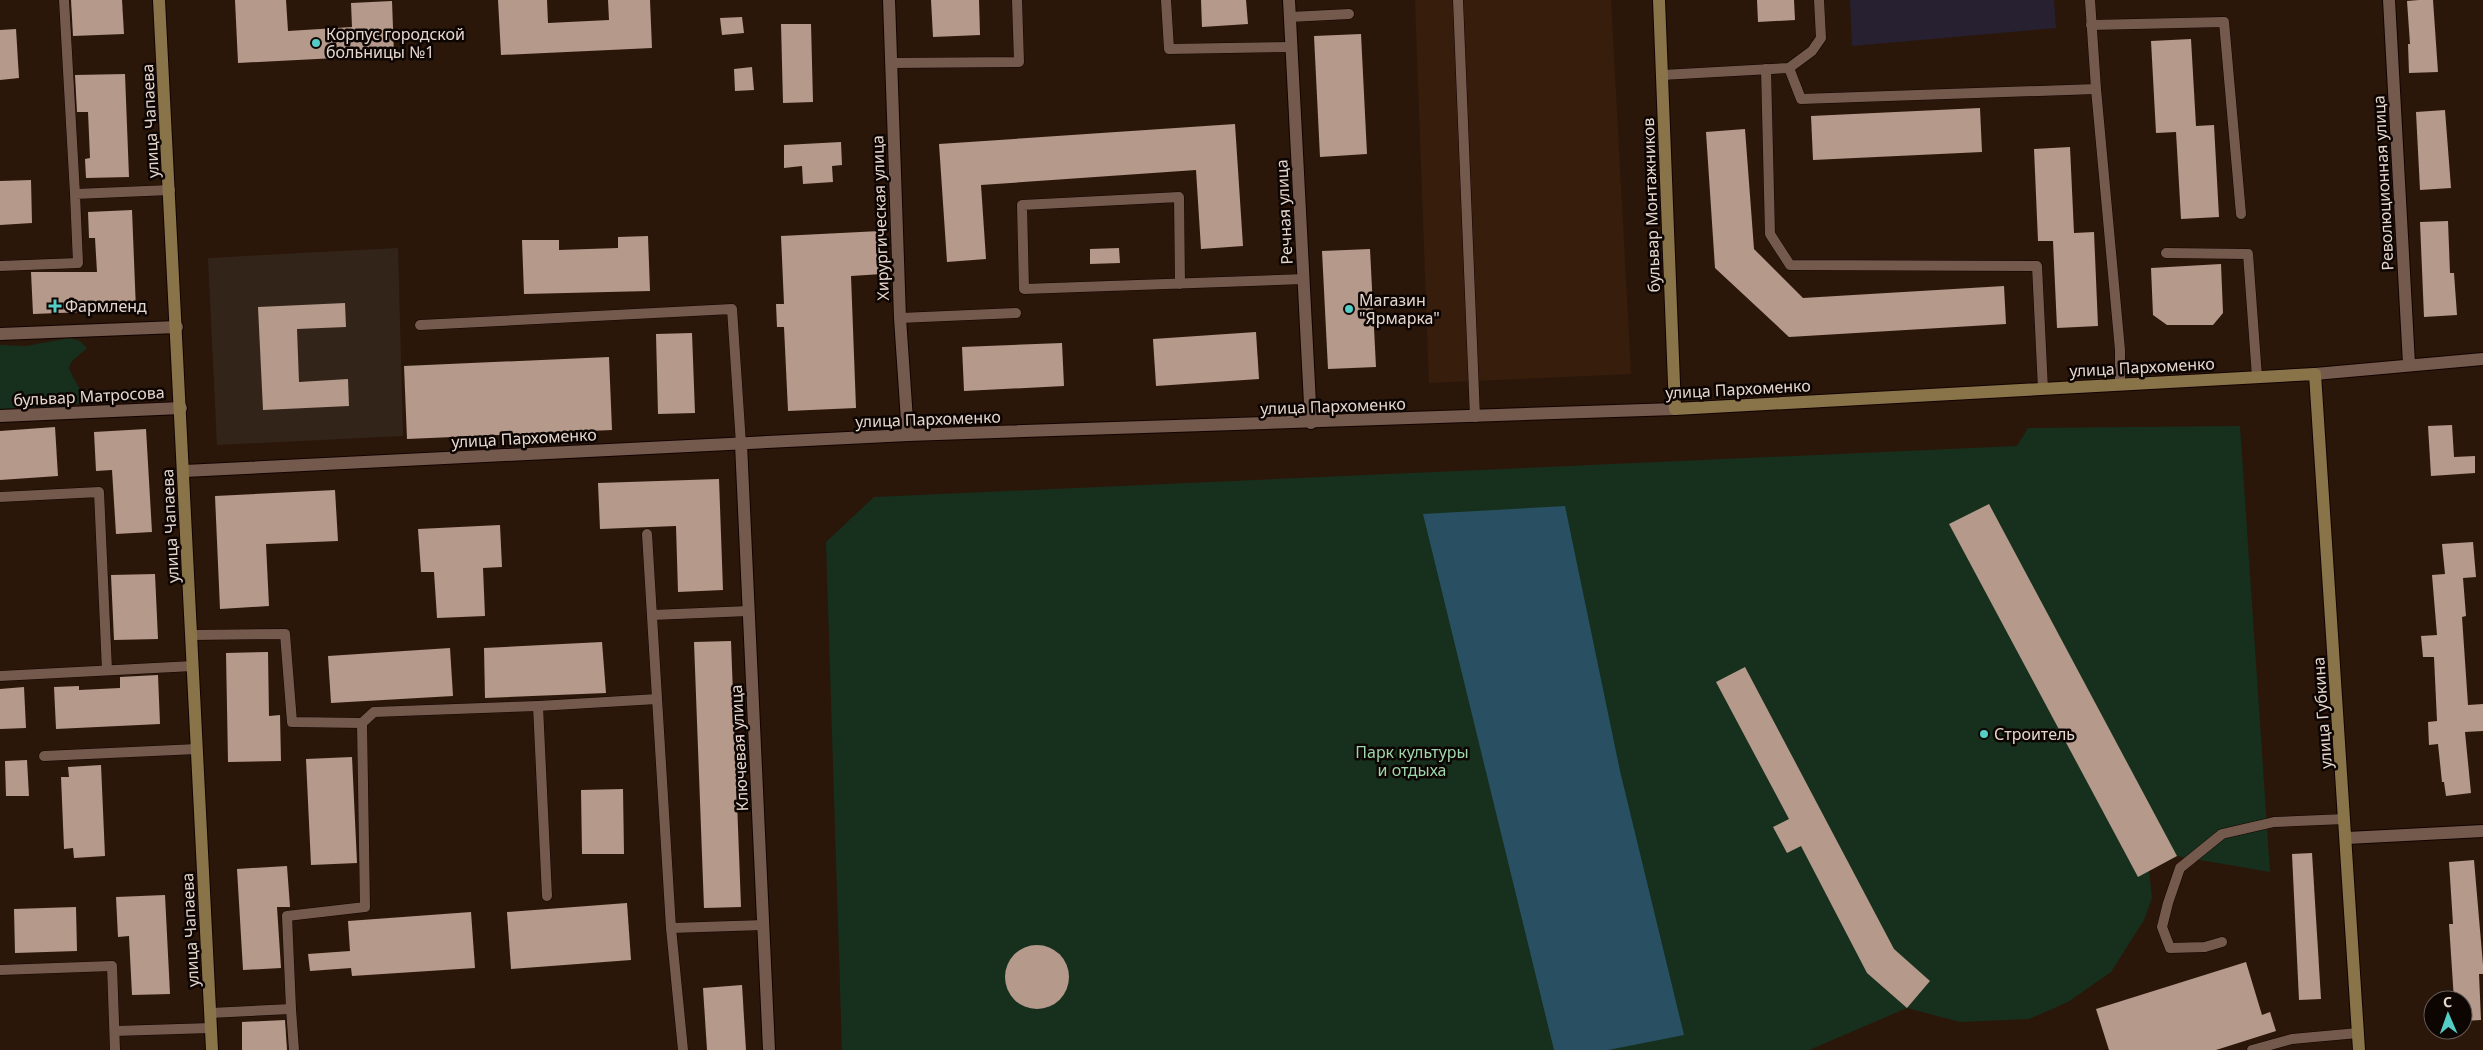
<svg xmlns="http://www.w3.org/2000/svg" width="2483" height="1050" viewBox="0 0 2483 1050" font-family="'Noto Sans',sans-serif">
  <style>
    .built { fill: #371d0c }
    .education { fill: #262030 }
    .medical { fill: #33241a }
    .green { fill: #16301d }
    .water { fill: #285062 }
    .building { fill: #b5998a }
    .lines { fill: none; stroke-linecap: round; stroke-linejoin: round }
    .lane-casing { stroke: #130300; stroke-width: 11 }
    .street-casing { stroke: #130300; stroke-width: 14 }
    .secondary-casing { stroke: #130300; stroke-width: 14 }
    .lane { stroke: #745a4d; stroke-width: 10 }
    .street { stroke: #745a4d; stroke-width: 12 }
    .secondary { stroke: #897349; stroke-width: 12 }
    .poi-dot { fill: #54cdc7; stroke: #0d0502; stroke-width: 2 }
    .labels { text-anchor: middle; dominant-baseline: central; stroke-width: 5; stroke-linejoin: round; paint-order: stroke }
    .poi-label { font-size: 16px; fill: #e5d6ce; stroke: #0d0502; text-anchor: start }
    .street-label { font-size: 16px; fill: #e5d6ce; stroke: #0d0502 }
    .park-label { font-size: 16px; fill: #9ed6ab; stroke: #0d0502 }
  </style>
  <rect width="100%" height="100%" fill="#2b170a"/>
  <path class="built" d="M1415,0H1611L1631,374L1429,383Z"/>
  <path class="education" d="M1850,0H2054L2056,28L1852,46Z"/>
  <path class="medical" d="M398,248L403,436L217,445L208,258Z"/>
  <g class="green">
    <path d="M69,338L80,341L87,348L71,362L69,368C73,380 81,387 84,400C71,412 19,408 0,409V345L26,346Z"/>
    <path d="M2240,426L2270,872L2177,856L2149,871L2152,898L2144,920L2111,972L2068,1002L2029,1019L1960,1022L1907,1008L1809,1050H842L826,542L874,497L2017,446L2028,428Z"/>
  </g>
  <path class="water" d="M1565,506L1620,771L1684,1035L1608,1050H1554L1423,514Z"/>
  <g class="building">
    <path d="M71,0H122L124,34L73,36Z"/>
    <path d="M235,0H286L288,31L352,27L351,3L392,1L394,55L238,63Z"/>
    <path d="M498,0H547L548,23L609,20L608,0H650L652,48L501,55Z"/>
    <path d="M931,0H979L980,35L933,37Z"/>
    <path d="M1201,0H1246L1248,24L1202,27Z"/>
    <path d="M1757,0H1794L1795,20L1758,22Z"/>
    <path d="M2419,0H2433L2438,72L2409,73L2408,44H2410L2407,1Z"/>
    <path d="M742,17L744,33L722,35L720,18Z"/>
    <path d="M781,24H811L813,102L783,103Z"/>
    <path d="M16,29L19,78L0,80V30Z"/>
    <path d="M1361,34L1367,154L1320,157L1314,36Z"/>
    <path d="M2191,39L2196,126L2214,125L2219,217L2181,219L2176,132L2156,133L2151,41Z"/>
    <path d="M752,67L754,90L735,91L734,69Z"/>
    <path d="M125,74L129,177L86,178L85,159L90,158L88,112H77L75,75Z"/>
    <path d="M1980,108L1982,152L1813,160L1811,116Z"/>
    <path d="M2445,110L2451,188L2420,190L2416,112Z"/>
    <path d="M1235,124L1243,246L1201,249L1196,170L981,185L986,259L947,262L939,144Z"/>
    <path d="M1745,129L1754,249L1803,298L2004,286L2006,324L1789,337L1715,268L1706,132Z"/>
    <path d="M841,142L842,165L832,166L833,182L803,184L802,166L784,168V145Z"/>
    <path d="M2070,147L2074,233L2094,232L2098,326L2057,328L2053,241H2038L2034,149Z"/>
    <path d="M31,180L32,223L0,225V181Z"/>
    <path d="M132,210L136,310L33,314L31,272H97L95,238H89L88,212Z"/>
    <path d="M2448,221L2450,273H2454L2457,315L2424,317L2420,222Z"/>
    <path d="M880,231L882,274L851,276L856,408L788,411L784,327H777L776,304H784L781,236Z"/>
    <path d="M648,236L650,291L524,294L522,240H559V250L618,248V237Z"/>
    <path d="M1119,248L1120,263L1090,264V249Z"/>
    <path d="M1370,249L1376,367L1328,369L1322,251Z"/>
    <path d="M2221,264L2223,313L2213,325H2167L2153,315L2151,268Z"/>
    <path d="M345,303L346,327L297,329L299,382L348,379L349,406L263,410L258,307Z"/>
    <path d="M1256,332L1259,379L1156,386L1153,339Z"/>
    <path d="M692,333L695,413L658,414L656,334Z"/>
    <path d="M1062,343L1064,386L964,391L962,347Z"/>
    <path d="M609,357L612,430L407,439L404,366Z"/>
    <path d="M2452,425L2454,457L2475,456V473L2431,476L2428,426Z"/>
    <path d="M55,427L58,476L0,480V431Z"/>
    <path d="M146,429L152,532L116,534L112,470L96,471L94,432Z"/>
    <path d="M719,479L723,590L678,592L676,526L600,529L598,483Z"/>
    <path d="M335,490L338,541L266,544L269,606L220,609L215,496Z"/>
    <path d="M1989,504L2177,856L2138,877L1949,524Z"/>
    <path d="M500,525L502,567L483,568L485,616L437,618L434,572H421L418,529Z"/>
    <path d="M2473,542L2476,577L2463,578L2466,616L2462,617L2468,705L2483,704V731L2465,732L2471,793L2446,796L2444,782H2442L2438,744L2429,745L2428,722L2437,721L2434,657H2423L2421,636L2437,635L2432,575L2445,574L2442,544Z"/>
    <path d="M155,574L158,639L114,640L111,575Z"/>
    <path d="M731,641L741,907L704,908L694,642Z"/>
    <path d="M602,642L606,693L485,698L484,648Z"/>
    <path d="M450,648L453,696L331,703L328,656Z"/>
    <path d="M268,652L269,716L280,715L281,761L228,762L226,653Z"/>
    <path d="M1745,667L1894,949L1930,981L1907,1008L1867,973L1801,846L1787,853L1773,827L1789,819L1716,682Z"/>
    <path d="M158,675L160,724L56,729L54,687L79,686V690L120,688V677Z"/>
    <path d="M24,687L26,728L0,729V689Z"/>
    <path d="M352,757L357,863L311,865L306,759Z"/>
    <path d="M27,760L29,796H6L5,761Z"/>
    <path d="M101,765L105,856L74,858L73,848L64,849L61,777H69L68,767Z"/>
    <path d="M623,789L624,854H582L581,790Z"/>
    <path d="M2312,853L2321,999L2299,1000L2292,854Z"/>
    <path d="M2474,860L2483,965V974H2479L2481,1020L2463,1021V1000H2454L2449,924H2453L2449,862Z"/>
    <path d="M287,866L290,907H277L281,968L243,970L237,869Z"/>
    <path d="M165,895L170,994L132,995L129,936L118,937L116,897Z"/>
    <path d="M627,903L631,960L511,969L507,912Z"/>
    <path d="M76,907L77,951L15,953L14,909Z"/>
    <path d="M471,912L475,968L352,976L351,968L310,971L308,954L350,951L348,921Z"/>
    <circle cx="1037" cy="977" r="32"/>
    <path d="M2246,962L2262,1015L2270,1012L2276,1031L2216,1050H2109L2096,1009Z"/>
    <path d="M742,985L746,1050H707L703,988Z"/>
    <path d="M285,1020L287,1050H242V1022Z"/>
  </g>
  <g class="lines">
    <g class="lane-casing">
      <g id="lane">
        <path d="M64,0L75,194"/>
        <path d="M1166,0L1169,49L1292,47"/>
        <path d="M1458,0L1475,417"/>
        <path d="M1290,17L1349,14"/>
        <path d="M2091,25L2224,22L2241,214"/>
        <path d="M891,63L1019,62L1017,0"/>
        <path d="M1789,68L1801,99L2096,89L2090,0"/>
        <path d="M1766,69L1770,234L1790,265L2037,266L2043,389"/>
        <path d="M1662,75L1789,68L1812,51L1821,38L1819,0"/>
        <path d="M2096,89L2120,350V384"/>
        <path d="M2166,253L2248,254L2257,377"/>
        <path d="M0,266L78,263L75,194L170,190"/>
        <path d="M1180,284L1179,197L1022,205L1024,289L1304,279"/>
        <path d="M900,318L1016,313"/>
        <path d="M420,325L732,309L741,444"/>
        <path d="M0,497L99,492L107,670"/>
        <path d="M647,534L671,928L683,1050"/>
        <path d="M652,615L749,611"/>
        <path d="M192,635L285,634L292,722L362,723L365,907L287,916L291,1009L210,1013"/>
        <path d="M0,676L193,666"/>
        <path d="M538,706L657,699"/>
        <path d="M362,723L374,712L538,706L547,896"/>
        <path d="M44,756L197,749"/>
        <path d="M671,928L764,925"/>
        <path d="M2222,942L2205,947L2170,948L2162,927L2168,903L2180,868L2222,834L2274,822L2345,819"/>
        <path d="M0,970L112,966L115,1050"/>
        <path d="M291,1009L294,1050"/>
        <path d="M115,1031L211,1028"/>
        <path d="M2252,1050L2292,1039L2358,1033"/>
      </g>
    </g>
    <g class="street-casing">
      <g id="street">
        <path d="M889,0L900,318L908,435"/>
        <path d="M1289,0L1311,423"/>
        <path d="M2389,0L2409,364"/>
        <path d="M0,334L177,327"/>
        <path d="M2315,374L2483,359"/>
        <path d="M0,416L181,408"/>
        <path d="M741,444L769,1050"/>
        <path d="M184,471L908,435L1675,409"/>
        <path d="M2347,838L2483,831"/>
      </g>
    </g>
    <g class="secondary-casing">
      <g id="secondary">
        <path d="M159,0L212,1050"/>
        <path d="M1659,0L1675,409L2315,374L2359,1050"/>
      </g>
    </g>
    <use href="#lane" class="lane"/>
    <use href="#street" class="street"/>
    <use href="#secondary" class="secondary"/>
  </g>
  <g class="poi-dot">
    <circle cx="316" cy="43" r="5"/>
    <path d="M52.5 298.5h5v5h5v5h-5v5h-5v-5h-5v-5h5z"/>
    <circle cx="1349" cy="309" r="5"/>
    <circle cx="1984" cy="734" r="5"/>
  </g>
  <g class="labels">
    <g class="poi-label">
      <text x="326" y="34">Корпус городской<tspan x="326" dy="18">больницы №1</tspan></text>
      <text x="1359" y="300">Магазин<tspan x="1359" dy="18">"Ярмарка"</tspan></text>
      <text x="65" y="306">Фармленд</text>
      <text x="1994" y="734">Строитель</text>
    </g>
    <g class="street-label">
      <text transform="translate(150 121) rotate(-93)">улица Чапаева</text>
      <text transform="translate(2383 183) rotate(-93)">Революционная улица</text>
      <text transform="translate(1651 205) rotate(-92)">бульвар Монтажников</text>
      <text transform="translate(1284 212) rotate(-93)">Речная улица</text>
      <text transform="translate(880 218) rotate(-92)">Хирургическая улица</text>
      <text transform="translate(2142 367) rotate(-3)">улица Пархоменко</text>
      <text transform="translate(1738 389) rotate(-3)">улица Пархоменко</text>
      <text transform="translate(89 396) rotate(-3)">бульвар Матросова</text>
      <text transform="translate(1333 406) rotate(-2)">улица Пархоменко</text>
      <text transform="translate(928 419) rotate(-2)">улица Пархоменко</text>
      <text transform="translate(524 438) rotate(-3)">улица Пархоменко</text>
      <text transform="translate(170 526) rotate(-93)">улица Чапаева</text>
      <text transform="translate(2322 713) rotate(-94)">улица Губкина</text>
      <text transform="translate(739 748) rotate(-93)">Ключевая улица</text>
      <text transform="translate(190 930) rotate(-93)">улица Чапаева</text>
    </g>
    <g class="park-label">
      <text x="1412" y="752">Парк культуры<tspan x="1412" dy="18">и отдыха</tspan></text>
    </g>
  </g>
  <g transform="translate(2448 1015) rotate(358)"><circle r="24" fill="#0d0502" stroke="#635954"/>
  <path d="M0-4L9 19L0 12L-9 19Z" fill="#54cdc7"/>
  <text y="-8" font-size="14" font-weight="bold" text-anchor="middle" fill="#e5d6ce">С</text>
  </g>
</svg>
